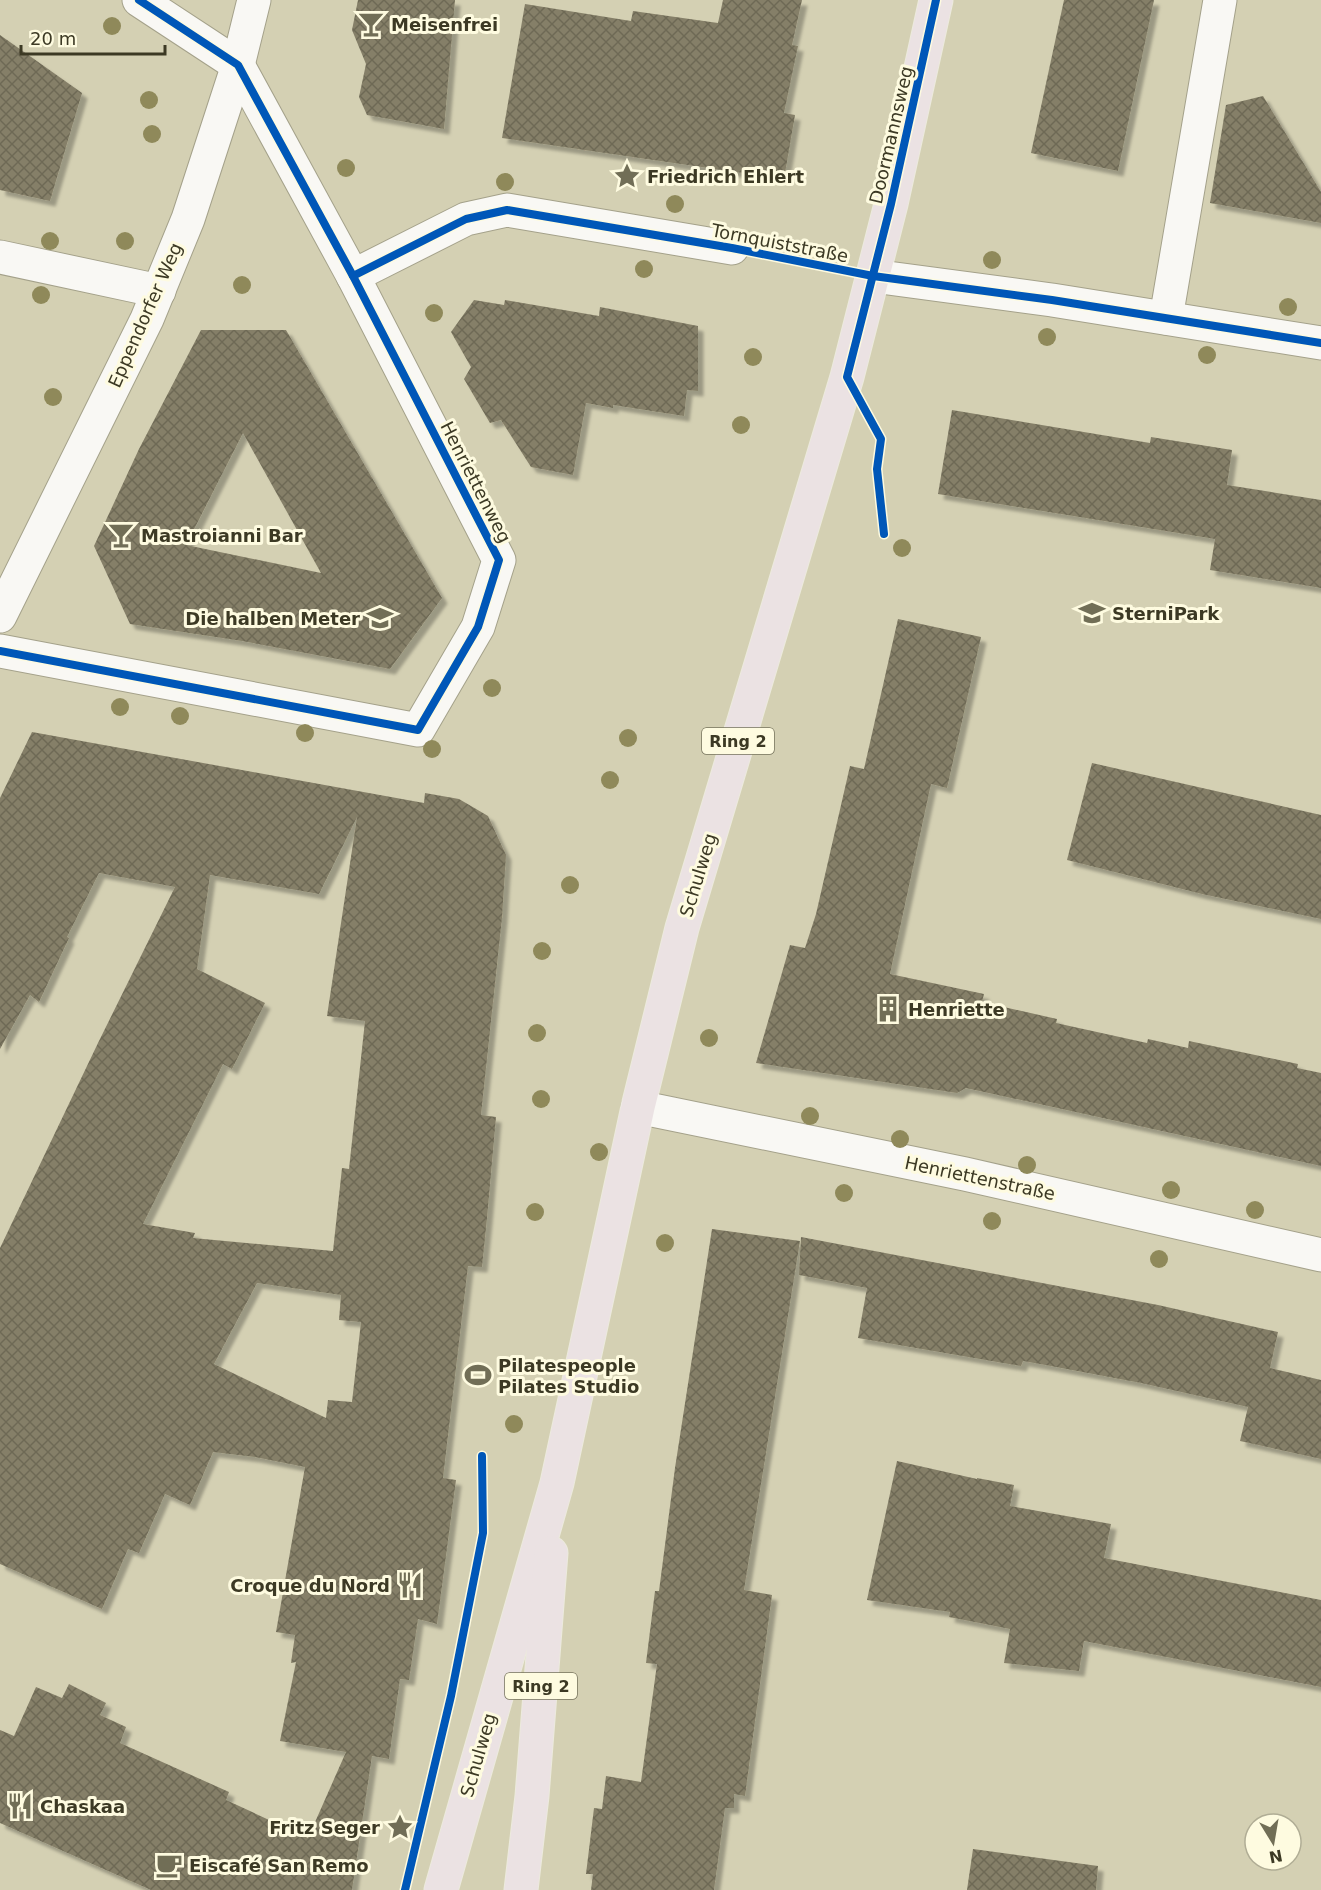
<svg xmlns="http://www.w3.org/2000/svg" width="1321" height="1890" viewBox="0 0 1321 1890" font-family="'DejaVu Sans',sans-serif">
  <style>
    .building { fill: url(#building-cross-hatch); fill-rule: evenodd; filter: url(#shadow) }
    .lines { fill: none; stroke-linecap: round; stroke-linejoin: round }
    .minor-casing { stroke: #a4a18a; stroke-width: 35 }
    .primary-casing { stroke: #eceadd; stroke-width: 35 }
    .minor { stroke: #f9f8f4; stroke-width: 33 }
    .primary { stroke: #ebe2e3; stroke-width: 33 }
    .cycleway-casing { stroke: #fefbe0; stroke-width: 11 }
    .cycleway { stroke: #0057b8; stroke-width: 8 }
    .tree { fill: #8f895a }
    .labels { text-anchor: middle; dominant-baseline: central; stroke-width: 6; stroke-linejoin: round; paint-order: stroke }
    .shield { fill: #fefbe0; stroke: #76735c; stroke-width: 1.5 }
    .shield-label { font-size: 16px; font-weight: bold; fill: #3c3924 }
    .poi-label { font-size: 18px; font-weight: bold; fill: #3c3924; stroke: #fefbe0; text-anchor: start }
    .street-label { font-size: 18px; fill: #3c3924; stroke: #fefbe0 }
  </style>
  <defs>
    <pattern id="building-cross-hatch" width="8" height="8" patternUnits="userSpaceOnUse" patternTransform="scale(1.5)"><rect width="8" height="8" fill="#857f68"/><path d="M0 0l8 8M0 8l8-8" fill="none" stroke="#6e6955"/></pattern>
    <filter id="shadow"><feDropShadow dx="5.5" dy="5.5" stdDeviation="1.5" flood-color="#0004"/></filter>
  </defs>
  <rect width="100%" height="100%" fill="#d4d0b3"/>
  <g class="building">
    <path d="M358,0H455L444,129L367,115L359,97L366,64L352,30Z"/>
    <path d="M723,0H802L792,45L798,46L784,113L795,115L784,179L502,138L525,4L631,21L633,11L718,23Z"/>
    <path d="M1064,0H1154L1118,171L1031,153Z"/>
    <path d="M0,35L82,93L50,201L0,190Z"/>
    <path d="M1263,96L1321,192V223L1210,203L1226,105Z"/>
    <path d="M474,300L504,305L505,300L599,316L600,307L698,326V391L687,390L684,416L613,405V408L586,403L573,475L531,467L501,420L490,423L464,379L471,367L451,332Z"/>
    <path d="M201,330H286L442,598L390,669L242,641L130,624L94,546L139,449ZM243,433L321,573L186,545Z"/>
    <path d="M952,410L1150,443L1151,437L1232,450L1227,485L1321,500V588L1210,570L1215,539L938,494Z"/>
    <path d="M898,619L981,637L947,788L931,784L890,974L984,994L982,1002L1057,1019L1056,1023L1147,1043L1148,1039L1188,1048L1189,1041L1298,1064L1297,1068L1321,1073V1166L966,1088L957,1093L756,1063L790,945L805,948L816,914L850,766L864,769Z"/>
    <path d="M32,732L424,803L425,793L459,799L488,816L506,855L502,918L481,1115L496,1117L487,1218L482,1267L468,1266L443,1478L456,1480L437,1624L418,1619L409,1680L400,1679L389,1759L372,1756L352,1890H151L0,1823V1730L14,1736L36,1687L62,1698L69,1684L106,1703L100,1715L126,1727L120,1743L229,1792L226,1800L308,1838L346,1752L280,1741L296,1662L291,1663L295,1635L276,1632L305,1467L255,1457L213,1452L190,1505L165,1494L139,1553L128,1549L102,1609L0,1564V1248L98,1043L175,887L99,873L67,937L69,938L39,1002L30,995L0,1049V798ZM357,817L327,1016L365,1021L349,1169L342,1168L333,1251L193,1238L195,1233L143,1224L223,1064L232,1069L265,1003L197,969L210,875L319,894ZM257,1283L341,1295L339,1320L361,1322L352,1402L328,1400L326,1418L214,1364Z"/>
    <path d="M1092,763L1321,815V919L1202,894L1067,860Z"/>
    <path d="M712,1229L800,1241L744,1590L772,1595L745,1796L734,1794V1808H725L714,1890H591L593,1874H586L594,1808L602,1809L606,1776L641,1782L657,1664L646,1663L655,1591H659L675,1468Z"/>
    <path d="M801,1237L1158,1305L1278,1332L1270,1368L1321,1380V1459L1240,1441L1248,1407L1141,1383L1040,1364L1023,1361L1021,1366L858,1338L867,1288L799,1275Z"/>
    <path d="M897,1461L977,1479V1478L1014,1485L1010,1506L1111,1524L1104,1558L1321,1600V1687L1084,1641L1079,1671L1004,1663L1010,1629L949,1617L950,1612L867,1600Z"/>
    <path d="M973,1849L1098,1866L1096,1890H967Z"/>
  </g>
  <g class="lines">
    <g class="minor-casing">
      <g id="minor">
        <path d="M0,257L159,291"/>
        <path d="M353,276L466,219L507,210L732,248"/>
        <path d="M873,276L1052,300L1321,343"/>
        <path d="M1166,318L1220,0"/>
        <path d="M0,616L147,319L188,219L238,65L254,0"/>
        <path d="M0,651L418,730L478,627L499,560L353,276L238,65L139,0"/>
        <path d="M638,1107L965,1174L1321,1255"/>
      </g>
    </g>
    <g class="primary-casing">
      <g id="primary">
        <path d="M441,1890L557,1483L638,1107L682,928L847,377L891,204L936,0"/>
        <path d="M521,1890L532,1796L551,1553"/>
      </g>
    </g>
    <use href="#minor" class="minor"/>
    <use href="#primary" class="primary"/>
    <g class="cycleway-casing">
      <g id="cycleway">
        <path d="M353,276L466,219L507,210L732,248L873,276L1052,300L1321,343"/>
        <path d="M884,534L877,469L881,439L847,377L891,204L936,0"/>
        <path d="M0,651L418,730L478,627L499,560L353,276L238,65L139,0"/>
        <path d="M405,1890L451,1696L483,1533L482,1456"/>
      </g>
    </g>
    <use href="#cycleway" class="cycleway"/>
  </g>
  <g class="tree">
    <circle cx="112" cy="26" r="9"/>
    <circle cx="149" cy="100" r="9"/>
    <circle cx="152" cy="134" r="9"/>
    <circle cx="346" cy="168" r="9"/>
    <circle cx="505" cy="182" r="9"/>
    <circle cx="675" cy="204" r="9"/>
    <circle cx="50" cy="241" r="9"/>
    <circle cx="125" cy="241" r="9"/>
    <circle cx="992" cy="260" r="9"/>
    <circle cx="644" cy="269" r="9"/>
    <circle cx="242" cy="285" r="9"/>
    <circle cx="41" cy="295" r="9"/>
    <circle cx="1288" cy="307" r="9"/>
    <circle cx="434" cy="313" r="9"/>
    <circle cx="1047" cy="337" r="9"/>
    <circle cx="1207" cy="355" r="9"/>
    <circle cx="753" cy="357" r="9"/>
    <circle cx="53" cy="397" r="9"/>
    <circle cx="741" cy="425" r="9"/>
    <circle cx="902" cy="548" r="9"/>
    <circle cx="492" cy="688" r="9"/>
    <circle cx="120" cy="707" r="9"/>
    <circle cx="180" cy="716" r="9"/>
    <circle cx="305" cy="733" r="9"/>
    <circle cx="628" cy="738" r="9"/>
    <circle cx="432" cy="749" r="9"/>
    <circle cx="610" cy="780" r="9"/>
    <circle cx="570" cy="885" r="9"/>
    <circle cx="542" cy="951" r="9"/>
    <circle cx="537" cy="1033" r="9"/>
    <circle cx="709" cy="1038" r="9"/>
    <circle cx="541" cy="1099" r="9"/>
    <circle cx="810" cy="1116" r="9"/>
    <circle cx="900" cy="1139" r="9"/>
    <circle cx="599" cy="1152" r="9"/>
    <circle cx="1027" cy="1165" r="9"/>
    <circle cx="1171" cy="1190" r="9"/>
    <circle cx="844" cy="1193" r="9"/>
    <circle cx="1255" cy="1210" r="9"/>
    <circle cx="535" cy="1212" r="9"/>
    <circle cx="992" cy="1221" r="9"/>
    <circle cx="665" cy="1243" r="9"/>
    <circle cx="1159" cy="1259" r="9"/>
    <circle cx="514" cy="1424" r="9"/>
  </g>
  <defs>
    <g id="bar-bare" transform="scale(2.07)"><path d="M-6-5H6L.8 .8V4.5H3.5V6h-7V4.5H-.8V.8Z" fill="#716e56" stroke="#fefbe0" stroke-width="2.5" paint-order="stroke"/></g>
    <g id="sight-bare" transform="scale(2.07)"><path d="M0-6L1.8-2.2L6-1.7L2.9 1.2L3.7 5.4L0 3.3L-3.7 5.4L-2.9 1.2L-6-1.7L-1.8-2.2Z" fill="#716e56" stroke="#fefbe0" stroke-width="2.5" paint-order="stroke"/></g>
    <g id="school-bare" transform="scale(2.07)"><path d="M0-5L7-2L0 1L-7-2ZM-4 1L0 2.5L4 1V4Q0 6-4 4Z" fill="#716e56" stroke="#fefbe0" stroke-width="2.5" paint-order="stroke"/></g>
    <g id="building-bare" transform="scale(2.07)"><path d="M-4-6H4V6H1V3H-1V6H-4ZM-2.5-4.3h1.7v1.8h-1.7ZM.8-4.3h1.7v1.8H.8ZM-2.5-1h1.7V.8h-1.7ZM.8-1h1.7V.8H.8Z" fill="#716e56" stroke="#fefbe0" stroke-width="2.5" paint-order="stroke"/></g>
    <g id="stadium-bare" transform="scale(2.07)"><path d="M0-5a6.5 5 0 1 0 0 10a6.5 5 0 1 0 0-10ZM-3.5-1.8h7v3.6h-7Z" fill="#716e56" stroke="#fefbe0" stroke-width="2.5" paint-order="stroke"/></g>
    <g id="restaurant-bare" transform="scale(2.07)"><path d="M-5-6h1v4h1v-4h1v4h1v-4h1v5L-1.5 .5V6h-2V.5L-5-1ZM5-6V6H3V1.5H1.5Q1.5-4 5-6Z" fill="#716e56" stroke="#fefbe0" stroke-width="2.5" paint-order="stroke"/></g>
    <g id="cafe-bare" transform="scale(2.07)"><path d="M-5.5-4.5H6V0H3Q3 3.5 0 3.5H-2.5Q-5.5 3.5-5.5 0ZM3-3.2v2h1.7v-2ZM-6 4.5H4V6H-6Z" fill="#716e56" stroke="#fefbe0" stroke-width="2.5" paint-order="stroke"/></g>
  </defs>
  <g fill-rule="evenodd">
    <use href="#bar-bare" x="371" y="24"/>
    <use href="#sight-bare" x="627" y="176"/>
    <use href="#bar-bare" x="121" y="535"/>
    <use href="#school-bare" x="1092" y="613"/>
    <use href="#school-bare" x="380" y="618"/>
    <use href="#building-bare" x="888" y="1009"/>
    <use href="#stadium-bare" x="478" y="1375"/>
    <use href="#restaurant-bare" x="410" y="1585"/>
    <use href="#restaurant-bare" x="20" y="1806"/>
    <use href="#sight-bare" x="400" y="1827"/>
    <use href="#cafe-bare" x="169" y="1865"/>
  </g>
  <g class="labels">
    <g class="shield">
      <rect x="702" y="728" width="72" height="26" rx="4.5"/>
      <rect x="505" y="1673" width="72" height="26" rx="4.5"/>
    </g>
    <g class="shield-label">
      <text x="738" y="741">Ring 2</text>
      <text x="541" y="1686">Ring 2</text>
    </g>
    <g class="poi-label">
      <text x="391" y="24">Meisenfrei</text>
      <text x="647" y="176">Friedrich Ehlert</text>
      <text x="141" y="535">Mastroianni Bar</text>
      <text x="1112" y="613">SterniPark</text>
      <text x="360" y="618" text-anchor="end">Die halben Meter</text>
      <text x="908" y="1009">Henriette</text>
      <text x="498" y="1365">Pilatespeople<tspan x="498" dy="21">Pilates Studio</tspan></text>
      <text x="390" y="1585" text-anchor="end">Croque du Nord</text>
      <text x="40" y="1806">Chaskaa</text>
      <text x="380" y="1827" text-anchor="end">Fritz Seger</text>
      <text x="189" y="1865">Eiscafé San Remo</text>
    </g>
    <g class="street-label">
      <text transform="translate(891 135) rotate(-77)">Doormannsweg</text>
      <text transform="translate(780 243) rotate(11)">Tornquiststraße</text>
      <text transform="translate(145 315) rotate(-66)">Eppendorfer Weg</text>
      <text transform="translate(476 482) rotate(63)">Henriettenweg</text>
      <text transform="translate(698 875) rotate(-73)">Schulweg</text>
      <text transform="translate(980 1178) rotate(12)">Henriettenstraße</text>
      <text transform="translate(478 1755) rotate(-74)">Schulweg</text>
    </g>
  </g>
  <g transform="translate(1273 1842) rotate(169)"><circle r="28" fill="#fefbe0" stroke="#b0ad95" stroke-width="1.5"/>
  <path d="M0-4.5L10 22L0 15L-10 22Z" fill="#716e56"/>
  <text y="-9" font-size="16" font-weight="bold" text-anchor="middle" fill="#3c3924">N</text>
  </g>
  <path d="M21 45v9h144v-9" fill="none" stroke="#3c3924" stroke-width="3"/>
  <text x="30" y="45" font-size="18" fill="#3c3924" stroke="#fefbe0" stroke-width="4.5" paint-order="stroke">20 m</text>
</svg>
